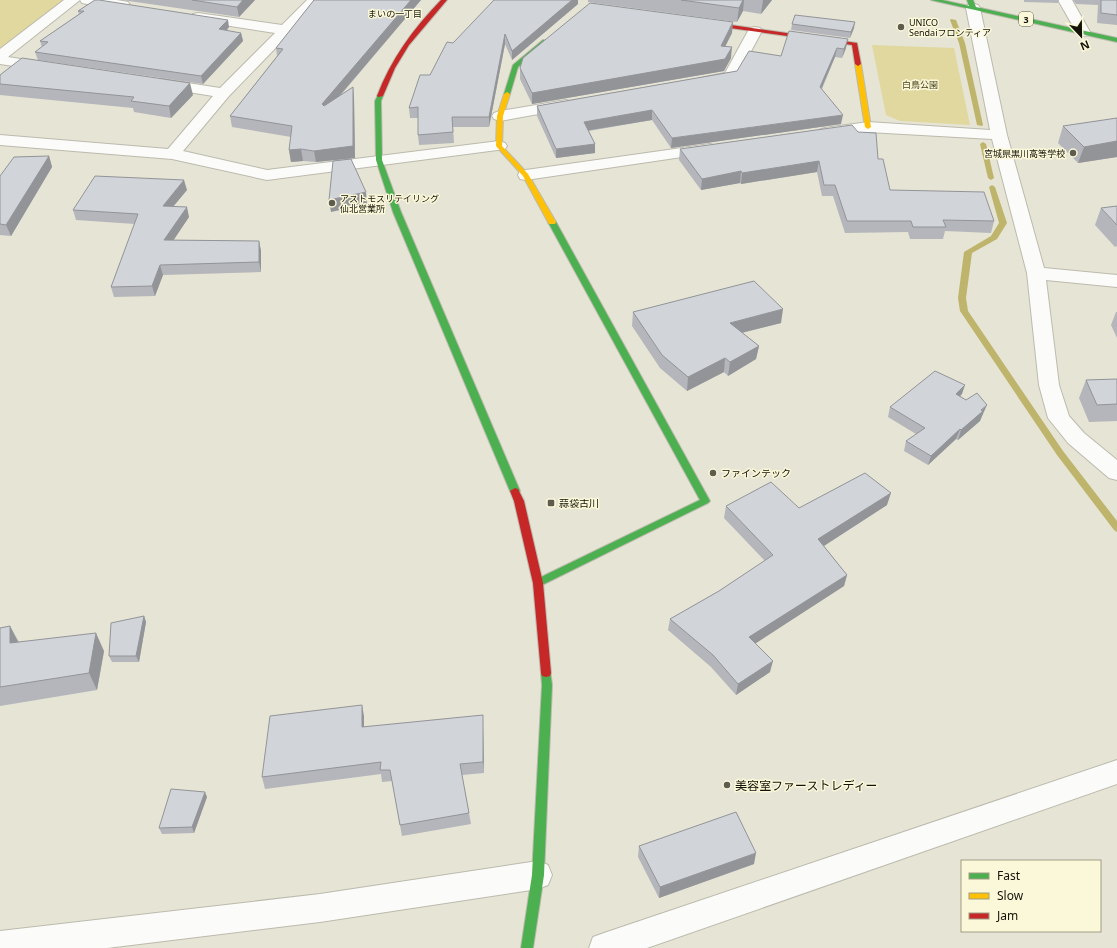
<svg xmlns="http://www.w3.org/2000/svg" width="1117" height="948" viewBox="0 0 1117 948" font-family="'Noto Sans','Noto Sans JP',sans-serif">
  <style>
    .green { fill: #e0d89e }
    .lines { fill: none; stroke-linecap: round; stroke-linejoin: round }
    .stream { fill: #bfb46b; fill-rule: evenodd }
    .street-casing { stroke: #bcbaae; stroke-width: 2 }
    .fast-casing { stroke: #bcbaae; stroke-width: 2 }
    .slow-casing { stroke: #bcbaae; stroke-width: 2 }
    .jam-casing { stroke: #bcbaae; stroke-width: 2 }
    .street { fill: #fbfbf9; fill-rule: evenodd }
    .fast { fill: #4caf50; fill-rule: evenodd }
    .slow { fill: #ffc107; fill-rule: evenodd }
    .jam { fill: #c62828; fill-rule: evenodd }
    .wall { fill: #b4b6bb }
    .shaded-wall { fill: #929498 }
    .building { fill: #d1d4d9; stroke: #929498 }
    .poi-dot { fill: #5e5c4f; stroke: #fbf8d9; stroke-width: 1.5 }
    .labels { text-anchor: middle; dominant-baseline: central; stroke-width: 3; stroke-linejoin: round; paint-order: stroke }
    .far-neighbourhood-label { font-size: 9px; fill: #141208; stroke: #fbf8d9 }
    .shield { fill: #fbf8d9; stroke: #595747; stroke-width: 1 }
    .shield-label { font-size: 9px; font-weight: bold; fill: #141208 }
    .far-poi-label { font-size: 9px; fill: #141208; stroke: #fbf8d9; text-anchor: start }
    .far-park-label { font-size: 9px; fill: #433d14; stroke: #fbf8d9 }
    .poi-label { font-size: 10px; fill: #141208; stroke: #fbf8d9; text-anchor: start }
    .near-poi-label { font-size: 12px; fill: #141208; stroke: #fbf8d9; text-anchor: start }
  </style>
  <rect width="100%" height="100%" fill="#e6e4d4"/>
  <g class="green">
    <path d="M0,0H64L0,50Z"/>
    <path d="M872,45L954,48L970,125L900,121L886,115Z"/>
  </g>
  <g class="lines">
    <g class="stream">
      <path d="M951,19L956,20L965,43L983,125L982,126L977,125L959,43L950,20Z"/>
      <path d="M983,142L986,144L994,178L991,180L988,178L980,144Z"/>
      <path d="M992,185L995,187L1007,223L997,239L972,253L966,298L968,311L1063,451L1117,521V532L1114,530L1057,455L960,311L958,298L964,252L991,236L999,223L989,187Z"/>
    </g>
    <g class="street-casing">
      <g id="street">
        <path d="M64,0H80L8,57L51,64L53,67L51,70L46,71L0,64V49Z"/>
        <path d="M80,0H117L128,2L130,5L128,8L123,9L87,4L82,3Z"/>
        <path d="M307,0H322L229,96L183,151L267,170L499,141L505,143L507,146L505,149L267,180L172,159L0,145V135L168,149L213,96L157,87L154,84L157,81L162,79L220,88L275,33L198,21L193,20L191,17L193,14L198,13L282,25Z"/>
        <path d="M1058,0H1072L1090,32L1088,35L1083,36L1078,35Z"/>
        <path d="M973,4L978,5L980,8L1007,135L1044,268L1117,275V287L1046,280L1059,385L1069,416L1084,433L1117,460V480L1109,478L1068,443L1048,418L1039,385L1027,273L992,139L868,132L825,138L819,136L817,133L819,130L825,128L868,122L990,130L966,8L968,5Z"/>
        <path d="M755,27L760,28L762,31L736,79L706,86L701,84L698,81L701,78L725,73L748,31L750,28Z"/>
        <path d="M566,100L572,102L574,105L572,108L500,121L494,119L492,116L494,113L500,111Z"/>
        <path d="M710,144L716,146L718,149L716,152L526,180L520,179L518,175L520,171L526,170Z"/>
        <path d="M1117,760V784L647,948H589L593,937L604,933Z"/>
        <path d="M538,861L548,865L552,875L548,885L538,889L320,922L107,948H0V931L320,894Z"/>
      </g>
    </g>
    <g class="fast-casing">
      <g id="fast">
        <path d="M931,0H942L969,6L967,0H973L976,7L1117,38V42Z"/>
        <path d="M543,40L548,41L518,67L510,94L505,95L504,94L513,65Z"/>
        <path d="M380,94L383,96L381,101L382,160L401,212L520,491L518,493L515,494L510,491L393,212L376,160L375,101L378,95Z"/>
        <path d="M549,220H552L556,222L710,501L708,503L538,587L535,586L533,583L535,580L700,500L548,222Z"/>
        <path d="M546,669L550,670L552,685L544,875L533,948H521L532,875L542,685L541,673L542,670Z"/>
      </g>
    </g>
    <g class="slow-casing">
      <g id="slow">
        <path d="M858,62L861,64L871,127L868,129L865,127L855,64Z"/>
        <path d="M507,92L510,94L503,116L502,146L528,174L556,222L555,224H549L523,176L496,146L497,116L504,94Z"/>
      </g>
    </g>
    <g class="jam-casing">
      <g id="jam">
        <path d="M441,0H447L409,45L395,68L383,96L378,97L377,96C391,59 413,29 441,0Z"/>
        <path d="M703,21L857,43L861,64L858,66L855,64L852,45L701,24V22Z"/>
        <path d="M515,488L518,489L524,501L543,583L551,673L550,676L546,677L542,676L541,673L533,583L514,501L510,491Z"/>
      </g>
    </g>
    <use href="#street" class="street"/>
    <use href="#fast" class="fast"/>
    <use href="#slow" class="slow"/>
    <use href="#jam" class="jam"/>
  </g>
  <g class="wall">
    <path d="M95,0L229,27L227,31L241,33L243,41L203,84L38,60L35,52L42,47L40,41L79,14L78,11Z"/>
    <path d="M122,0H255L239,17Z"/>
    <path d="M314,0H421L340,96L353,87L354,98L355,158L316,162L303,161L291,162L289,150L291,137L232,127L230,116L277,56L276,48Z"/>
    <path d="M588,0H772L761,14L743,11L737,22L588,2Z"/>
    <path d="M1024,0H1059L1058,3L1024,2Z"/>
    <path d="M1073,0H1117V25L1097,23L1098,5L1076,4Z"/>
    <path d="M578,4L512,60L505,44L489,127H453L454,143L419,145L418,135V118H410L409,108L430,75L453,43Z"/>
    <path d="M792,24L854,28L850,38L791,30Z"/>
    <path d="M789,31L846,48L842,58L835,57L822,89L841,124L671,148L652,120L589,131L595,144V153L556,158L537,116V106L737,71L781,56Z"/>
    <path d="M732,33L725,46L731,58L724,71L532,104L520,79V68Z"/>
    <path d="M0,75L193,95L171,118L134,112L133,108L0,95Z"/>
    <path d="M1117,118V157L1078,163L1058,143L1063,126Z"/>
    <path d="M680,149L878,159L890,190L994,221L991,233L945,231L943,239H910L908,232L845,233L833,196H822L817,172L741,184L740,183L701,190L679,160Z"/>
    <path d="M49,156L52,167L11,236L0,235V176Z"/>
    <path d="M187,190L173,207L189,217L173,240L259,241L261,251V272L163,275L155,296L114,297L111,287L135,224L76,220L73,210Z"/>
    <path d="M1117,206V246L1115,247L1095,225L1101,208Z"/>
    <path d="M633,312L781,323L742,333L759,346L756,359L728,376L724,372L687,391L660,368L632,326Z"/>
    <path d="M1116,312H1117V338L1111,325Z"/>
    <path d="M1117,379V421L1089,422L1079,398L1086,380Z"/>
    <path d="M962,394L960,396L983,414L982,416L980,421L958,440L956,439L928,465L904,451L906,441L916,434L888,417L890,407Z"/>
    <path d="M887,505L824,546L847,575L844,586L755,643L770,672L736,695L711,667L668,630L670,619L719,591L765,561L724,518L726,506L799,508Z"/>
    <path d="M144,616L146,622L139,662H112L109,656Z"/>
    <path d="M10,626L19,642L104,651L97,690L0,706V628Z"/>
    <path d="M364,716V727L483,726L484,773L462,775L469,813L471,824L402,836L392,781L382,782L381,774L265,789L262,777Z"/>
    <path d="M207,797L194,833L162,834L159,828Z"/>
    <path d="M639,846L754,864L659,898L638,857Z"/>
  </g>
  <g class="shaded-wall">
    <path d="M243,0H255L239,17L237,7Z"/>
    <path d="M411,0H421L323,115L322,104Z"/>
    <path d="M572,0H578V4L512,60V51Z"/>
    <path d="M743,0H744L743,11L737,22L739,8Z"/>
    <path d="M763,0H772L761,14Z"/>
    <path d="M228,20L229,27L220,37L219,29Z"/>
    <path d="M733,22L732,33L720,57L721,46Z"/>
    <path d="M855,22L854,28L850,38L851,32Z"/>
    <path d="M241,33L243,41L203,84L201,76Z"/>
    <path d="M505,34V44L489,127V117Z"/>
    <path d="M848,39L846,48L842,58L844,49Z"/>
    <path d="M732,47L731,58L724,71L532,104V93Z"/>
    <path d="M837,48L835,57L818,96L820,87Z"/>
    <path d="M190,83L193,95L171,118L169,106Z"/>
    <path d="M353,87L354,98L355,158L316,162L314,151Z"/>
    <path d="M652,110V120L584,131V122Z"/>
    <path d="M843,115L841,124L671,148L672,138Z"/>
    <path d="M1117,141V157L1078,163L1084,147Z"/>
    <path d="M595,144V153L556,158V149Z"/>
    <path d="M301,149L303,161L291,162L289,150Z"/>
    <path d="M49,156L52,167L11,236L6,225Z"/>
    <path d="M819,161L817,172L741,184L742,173Z"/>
    <path d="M741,171L740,183L701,190L702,179Z"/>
    <path d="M184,180L187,190L165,216L163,206Z"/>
    <path d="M366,192L367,204L331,212L329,200Z"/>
    <path d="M187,207L189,217L167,250L164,240Z"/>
    <path d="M259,241L261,251V272L259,262Z"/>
    <path d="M160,265L163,275L155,296L152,286Z"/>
    <path d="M783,309L781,323L728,336L730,323Z"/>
    <path d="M759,346L756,359L728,376L730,362Z"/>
    <path d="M725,358L724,372L687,391L688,377Z"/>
    <path d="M965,385L962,394L953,403L956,394Z"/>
    <path d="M987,405L983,414L982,416L980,421L958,440L961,430Z"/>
    <path d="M960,429L956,439L928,465L931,456Z"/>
    <path d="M891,493L887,505L816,551L818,539Z"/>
    <path d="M847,575L844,586L747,649L749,637Z"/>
    <path d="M144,616L146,622L139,662L136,656Z"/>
    <path d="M10,626L19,644L10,643Z"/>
    <path d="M96,633L104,651L97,690L89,673Z"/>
    <path d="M773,661L770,672L736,695L738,684Z"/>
    <path d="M362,705L364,716V739L362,727Z"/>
    <path d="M483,715V726L484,773L483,762Z"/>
    <path d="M205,792L207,797L194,833L192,827Z"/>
    <path d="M756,853L754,864L659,898L660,887Z"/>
  </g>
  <g class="building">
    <path d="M95,0H99L228,20L219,29L241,33L201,76L35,52L48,42L40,41L84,11H78Z"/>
    <path d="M192,0H243L237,7Z"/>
    <path d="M314,0H411L322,104L324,106L353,87V146L314,151L301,149L289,150L292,126L230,116L283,49L276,48Z"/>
    <path d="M494,0H572L512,51L505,34L489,117H452L453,132L418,135V107L409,108L420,75H430L447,42L453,43Z"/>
    <path d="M681,0H743L739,8Z"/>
    <path d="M1101,0H1117V15L1101,13Z"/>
    <path d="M590,3L733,22L721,46L732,47L725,59L532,93L520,68L523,58Z"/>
    <path d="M795,15L855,22L851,32L792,24Z"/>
    <path d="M789,31L848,39L844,49L837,48L820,87L843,115L672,138L652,110L584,122L595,144L556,149L537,106L737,71L749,51L781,56Z"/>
    <path d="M22,58L190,83L169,106L131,101L134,97L0,84V75Z"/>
    <path d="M1117,118V141L1084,147L1063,126Z"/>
    <path d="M852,125L858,132L876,133L878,159H883L890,190L984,192L994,221L943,220L946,227H913L911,221H847L835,185H824L819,161L742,173L741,171L702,179L680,149Z"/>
    <path d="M49,156L6,225L0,224V176L14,157Z"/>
    <path d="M351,159L366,192L329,200L333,161Z"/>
    <path d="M95,176L184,180L163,206L187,207L164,240L259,241V262L160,265L152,286L111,287L138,214L73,210Z"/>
    <path d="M1117,206V225L1101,208Z"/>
    <path d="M754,281L783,309L730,323L759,346L730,362L725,358L688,377L662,355L633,312Z"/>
    <path d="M935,371L965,385L956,394L966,400L977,393L987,405L981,410L983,411L961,430L960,429L931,456L906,441L925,428L890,407Z"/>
    <path d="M1117,379V404L1097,405L1086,380Z"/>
    <path d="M865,473L891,493L818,539L847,575L749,637L773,661L738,684L713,655L670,619L719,591L773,555L726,506L771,482L799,508Z"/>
    <path d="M144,616L136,656H109L111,623Z"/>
    <path d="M10,626V643L96,633L89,673L0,687V628Z"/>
    <path d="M362,705V727L483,715V762L460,764L469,813L400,825L390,770H380L381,762L262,777L270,716Z"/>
    <path d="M171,789L205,792L192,827L159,828Z"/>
    <path d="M736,812L756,853L660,887L639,846Z"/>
  </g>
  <g class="poi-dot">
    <circle cx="901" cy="27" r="4"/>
    <circle cx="1073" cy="153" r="4"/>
    <circle cx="332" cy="203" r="4"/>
    <circle cx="713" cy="473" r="4"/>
    <rect x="547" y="499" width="8" height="8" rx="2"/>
    <circle cx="727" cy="785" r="4"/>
  </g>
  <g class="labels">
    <g class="far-neighbourhood-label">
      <text x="395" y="13">まいの一丁目</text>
    </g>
    <rect class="shield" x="1019" y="12" width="14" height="14" rx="3"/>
    <g class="shield-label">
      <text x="1026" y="19">3</text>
    </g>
    <g class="far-poi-label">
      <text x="909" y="22">UNICO<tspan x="909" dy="10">Sendaiフロンティア</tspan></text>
      <text x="1065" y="153" text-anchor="end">宮城県黒川高等学校</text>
      <text x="340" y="198">アストモスリテイリング<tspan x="340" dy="10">仙北営業所</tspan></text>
    </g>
    <g class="far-park-label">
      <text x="920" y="84">白鳥公園</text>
    </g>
    <g class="poi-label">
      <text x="721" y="473">ファインテック</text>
      <text x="559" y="503">蒜袋古川</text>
    </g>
    <g class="near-poi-label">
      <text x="735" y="785">美容室ファーストレディー</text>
    </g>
  </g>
  <rect x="961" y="860" width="140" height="72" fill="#fbf8d9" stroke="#9f9c85"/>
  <rect x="969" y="873" width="20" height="6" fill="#4caf50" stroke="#9f9c85"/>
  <text x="997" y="880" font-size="12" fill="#141208">Fast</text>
  <rect x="969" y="893" width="20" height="6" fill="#ffc107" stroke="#9f9c85"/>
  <text x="997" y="900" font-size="12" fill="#141208">Slow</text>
  <rect x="969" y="913" width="20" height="6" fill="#c62828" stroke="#9f9c85"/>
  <text x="997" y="920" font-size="12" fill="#141208">Jam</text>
  <g transform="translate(1081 36) rotate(158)" stroke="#fbf8d9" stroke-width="3" paint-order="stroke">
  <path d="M0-3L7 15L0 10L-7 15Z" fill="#141208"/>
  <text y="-6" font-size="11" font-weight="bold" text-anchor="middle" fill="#141208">N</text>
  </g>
</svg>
